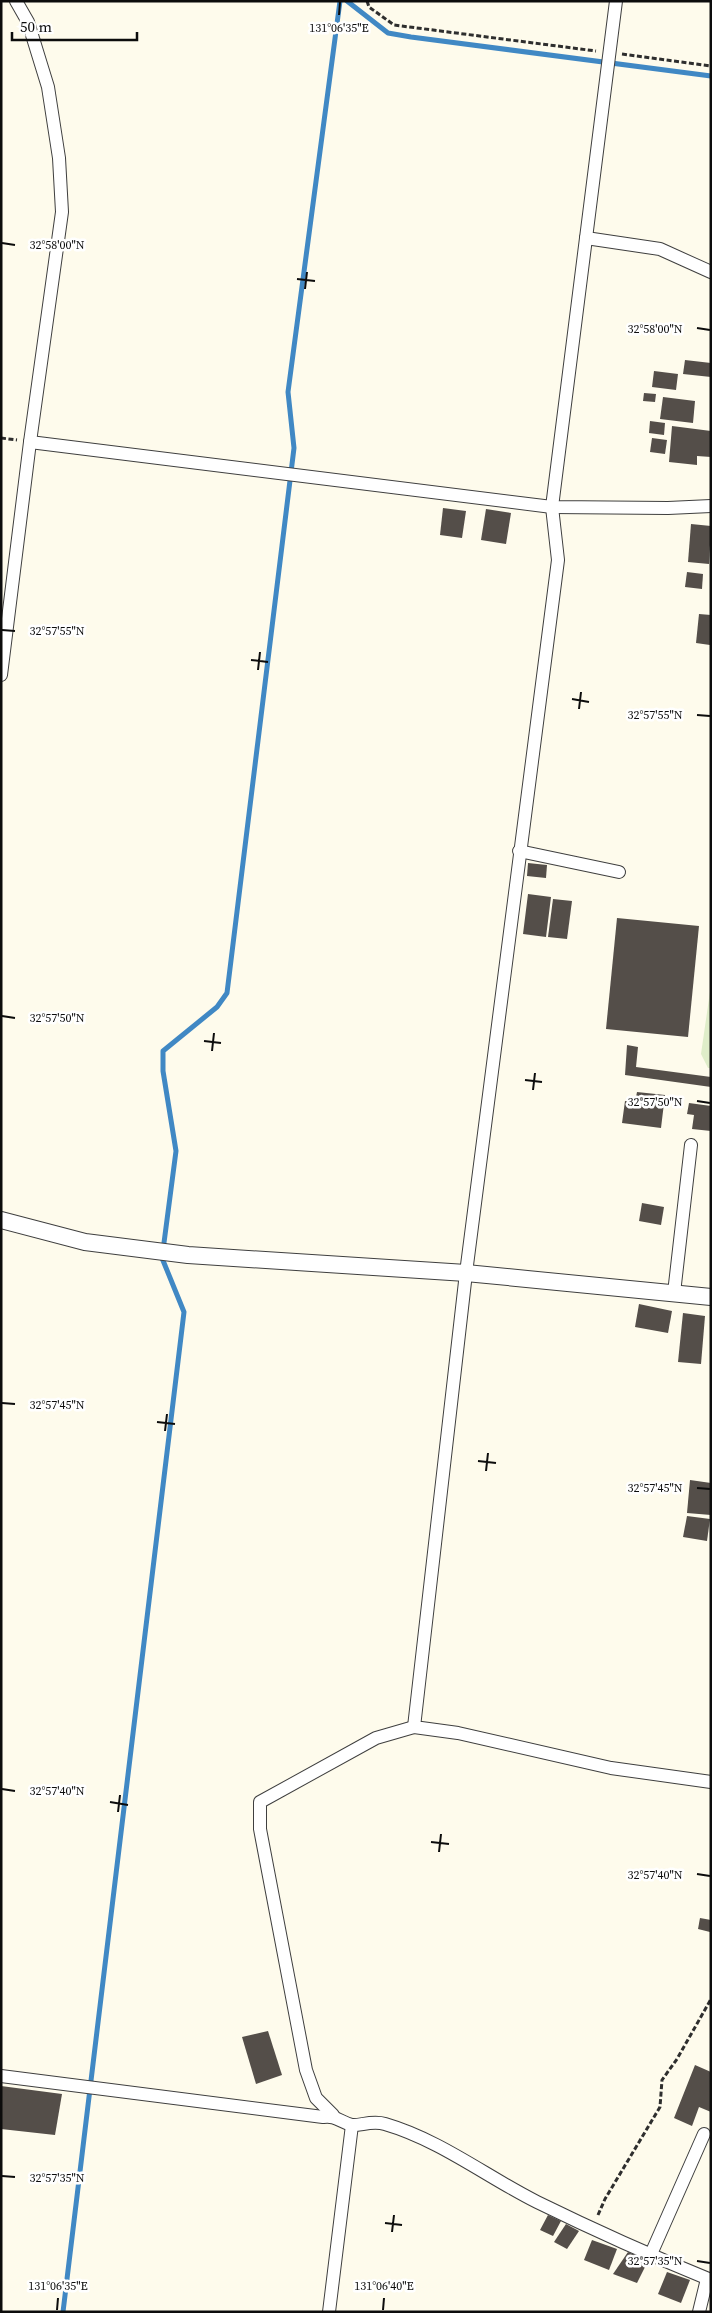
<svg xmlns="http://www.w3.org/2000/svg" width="712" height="2313" viewBox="0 0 712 2313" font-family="'Source Serif 4',serif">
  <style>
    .pitch { fill: #dfedc9 }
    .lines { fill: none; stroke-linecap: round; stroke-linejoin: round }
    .stream { stroke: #4088c4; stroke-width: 5 }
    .building { fill: #544e49 }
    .minor-casing { stroke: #3f3f3f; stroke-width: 14 }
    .tertiary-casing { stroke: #3f3f3f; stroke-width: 18 }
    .path { stroke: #2e2e2e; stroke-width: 3; stroke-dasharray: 5 2.5; stroke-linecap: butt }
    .minor { stroke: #fff; stroke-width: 12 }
    .tertiary { stroke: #fff; stroke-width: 16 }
    .ticks { fill: none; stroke: #0c0c0c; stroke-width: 2 }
    .ticks-label { font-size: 12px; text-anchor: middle; fill: #0c0c0c; stroke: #fff; stroke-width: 5; stroke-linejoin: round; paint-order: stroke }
  </style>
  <rect width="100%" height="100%" fill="#fefbec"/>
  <path class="pitch" d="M711,985V1068H708L701,1054Z"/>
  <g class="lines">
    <g class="stream">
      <path d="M347,1L388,33L411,37L711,76"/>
      <path d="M63,2312L184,1312L162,1258L176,1151L163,1071V1051L217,1007L227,993L294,448L288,392L340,1"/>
    </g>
  </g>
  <g class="building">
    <path d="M685,360L711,363V377L683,374Z"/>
    <path d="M654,371L678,374L676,390L652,387Z"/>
    <path d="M644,393L656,394L655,402L643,401Z"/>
    <path d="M663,397L695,401L693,423L660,419Z"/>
    <path d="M650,421L665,423L664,435L649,433Z"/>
    <path d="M672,426L711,431V457L697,456V465L669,462Z"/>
    <path d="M652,438L667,440L665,454L650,452Z"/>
    <path d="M443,508L466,511L462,538L440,535Z"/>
    <path d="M486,509L511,513L506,544L481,540Z"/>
    <path d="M691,524L711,526L709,564L688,562Z"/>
    <path d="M687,572L703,574L702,589L685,587Z"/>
    <path d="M699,614L711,615L710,645L696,643Z"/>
    <path d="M528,863L547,865L546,878L527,876Z"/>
    <path d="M528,894L551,897L546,937L523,934Z"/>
    <path d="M553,899L572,901L567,939L548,937Z"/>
    <path d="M617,918L699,926L688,1037L606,1029Z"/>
    <path d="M627,1045L638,1047L636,1067L711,1077V1087L625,1075Z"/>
    <path d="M637,1092L665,1095L661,1128L622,1123L625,1101L635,1102Z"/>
    <path d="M689,1103L711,1106V1131L692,1129L694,1115L687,1114Z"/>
    <path d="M642,1203L664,1207L661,1225L639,1221Z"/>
    <path d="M639,1304L672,1311L668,1333L635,1327Z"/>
    <path d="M683,1313L705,1316L701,1364L678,1362Z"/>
    <path d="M690,1480L711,1483V1515L687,1513Z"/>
    <path d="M687,1516L710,1519L707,1541L683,1537Z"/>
    <path d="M700,1918L711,1920L710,1932L698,1929Z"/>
    <path d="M268,2031L282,2075L256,2084L242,2037Z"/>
    <path d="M695,2065L711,2072V2112L699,2107L692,2126L674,2118Z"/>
    <path d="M1,2086L62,2094L55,2135L1,2129Z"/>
    <path d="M548,2215L561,2221L553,2236L540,2230Z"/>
    <path d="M566,2224L579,2231L567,2249L554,2242Z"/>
    <path d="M592,2240L617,2249L609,2270L584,2260Z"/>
    <path d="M628,2252L648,2261L637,2283L613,2274Z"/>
    <path d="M667,2272L690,2280L681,2303L658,2294Z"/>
  </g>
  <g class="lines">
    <g class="minor-casing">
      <g id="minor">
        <path d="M616,1L552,507L558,560L466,1273L414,1727L458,1733L611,1768L711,1782"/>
        <path d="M586,238L660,249L711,272"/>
        <path d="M30,442L552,507L668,508L711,506"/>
        <path d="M1,675L30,442L62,212L59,158L48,87L28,22L16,1"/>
        <path d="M519,851L619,872"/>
        <path d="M674,1293L691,1145"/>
        <path d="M1,2076L323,2117C336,2115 340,2122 352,2125C360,2126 372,2120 385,2124C440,2140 487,2177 537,2202C594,2230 652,2256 711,2280"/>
        <path d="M333,2115L316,2098L306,2070L260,1829V1802L376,1738L414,1727"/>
        <path d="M651,2254L704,2134"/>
        <path d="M329,2312L352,2125"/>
        <path d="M699,2312L707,2279"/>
      </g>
    </g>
    <g class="tertiary-casing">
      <path id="tertiary" d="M1,1220L85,1242L188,1255L466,1273L711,1297"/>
    </g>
    <g class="path">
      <path d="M367,1L369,7L394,25L596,51"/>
      <path d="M622,54L711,66"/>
      <path d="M1,438L17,440"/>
      <path d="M598,2215L605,2199L660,2107L662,2080L677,2059L711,1999"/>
    </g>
    <use href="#minor" class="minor"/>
    <use href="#tertiary" class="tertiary"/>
  </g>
  <path class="ticks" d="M339,15L340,2M2,243L15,245M297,279L315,281M305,289L307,272M697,328L710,330M2,630L15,631M251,660L268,662M258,670L260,652M572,699L589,702M579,709L581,692M697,715L710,716M2,1016L15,1018M204,1041L221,1043M212,1051L214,1033M525,1080L542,1082M533,1090L535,1073M697,1101L710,1103M2,1403L15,1404M157,1422L175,1424M165,1431L167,1414M478,1461L496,1463M486,1471L488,1453M697,1488L710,1489M2,1789L15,1791M110,1802L128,1805M118,1812L120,1795M431,1842L449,1844M439,1852L441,1834M697,1874L710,1876M2,2176L15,2177M385,2223L402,2225M392,2232L394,2215M697,2261L710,2263M57,2310L58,2298M383,2310L384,2298"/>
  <g class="ticks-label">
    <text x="339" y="32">131°06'35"E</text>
    <text x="57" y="249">32°58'00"N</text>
    <text x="655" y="333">32°58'00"N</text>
    <text x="57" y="635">32°57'55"N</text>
    <text x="655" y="719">32°57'55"N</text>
    <text x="57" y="1022">32°57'50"N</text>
    <text x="655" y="1106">32°57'50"N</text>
    <text x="57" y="1409">32°57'45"N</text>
    <text x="655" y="1492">32°57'45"N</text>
    <text x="57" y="1795">32°57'40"N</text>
    <text x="655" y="1879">32°57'40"N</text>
    <text x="57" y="2182">32°57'35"N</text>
    <text x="655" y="2265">32°57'35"N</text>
    <text x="58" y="2290">131°06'35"E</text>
    <text x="384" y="2290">131°06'40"E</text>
  </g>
  <rect width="712" height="2313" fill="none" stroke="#0c0c0c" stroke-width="5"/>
  <path d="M12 32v8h125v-8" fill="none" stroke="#0c0c0c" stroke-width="2.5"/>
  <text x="20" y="32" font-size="15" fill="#0c0c0c" stroke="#ffffff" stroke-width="4" paint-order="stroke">50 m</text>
</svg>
